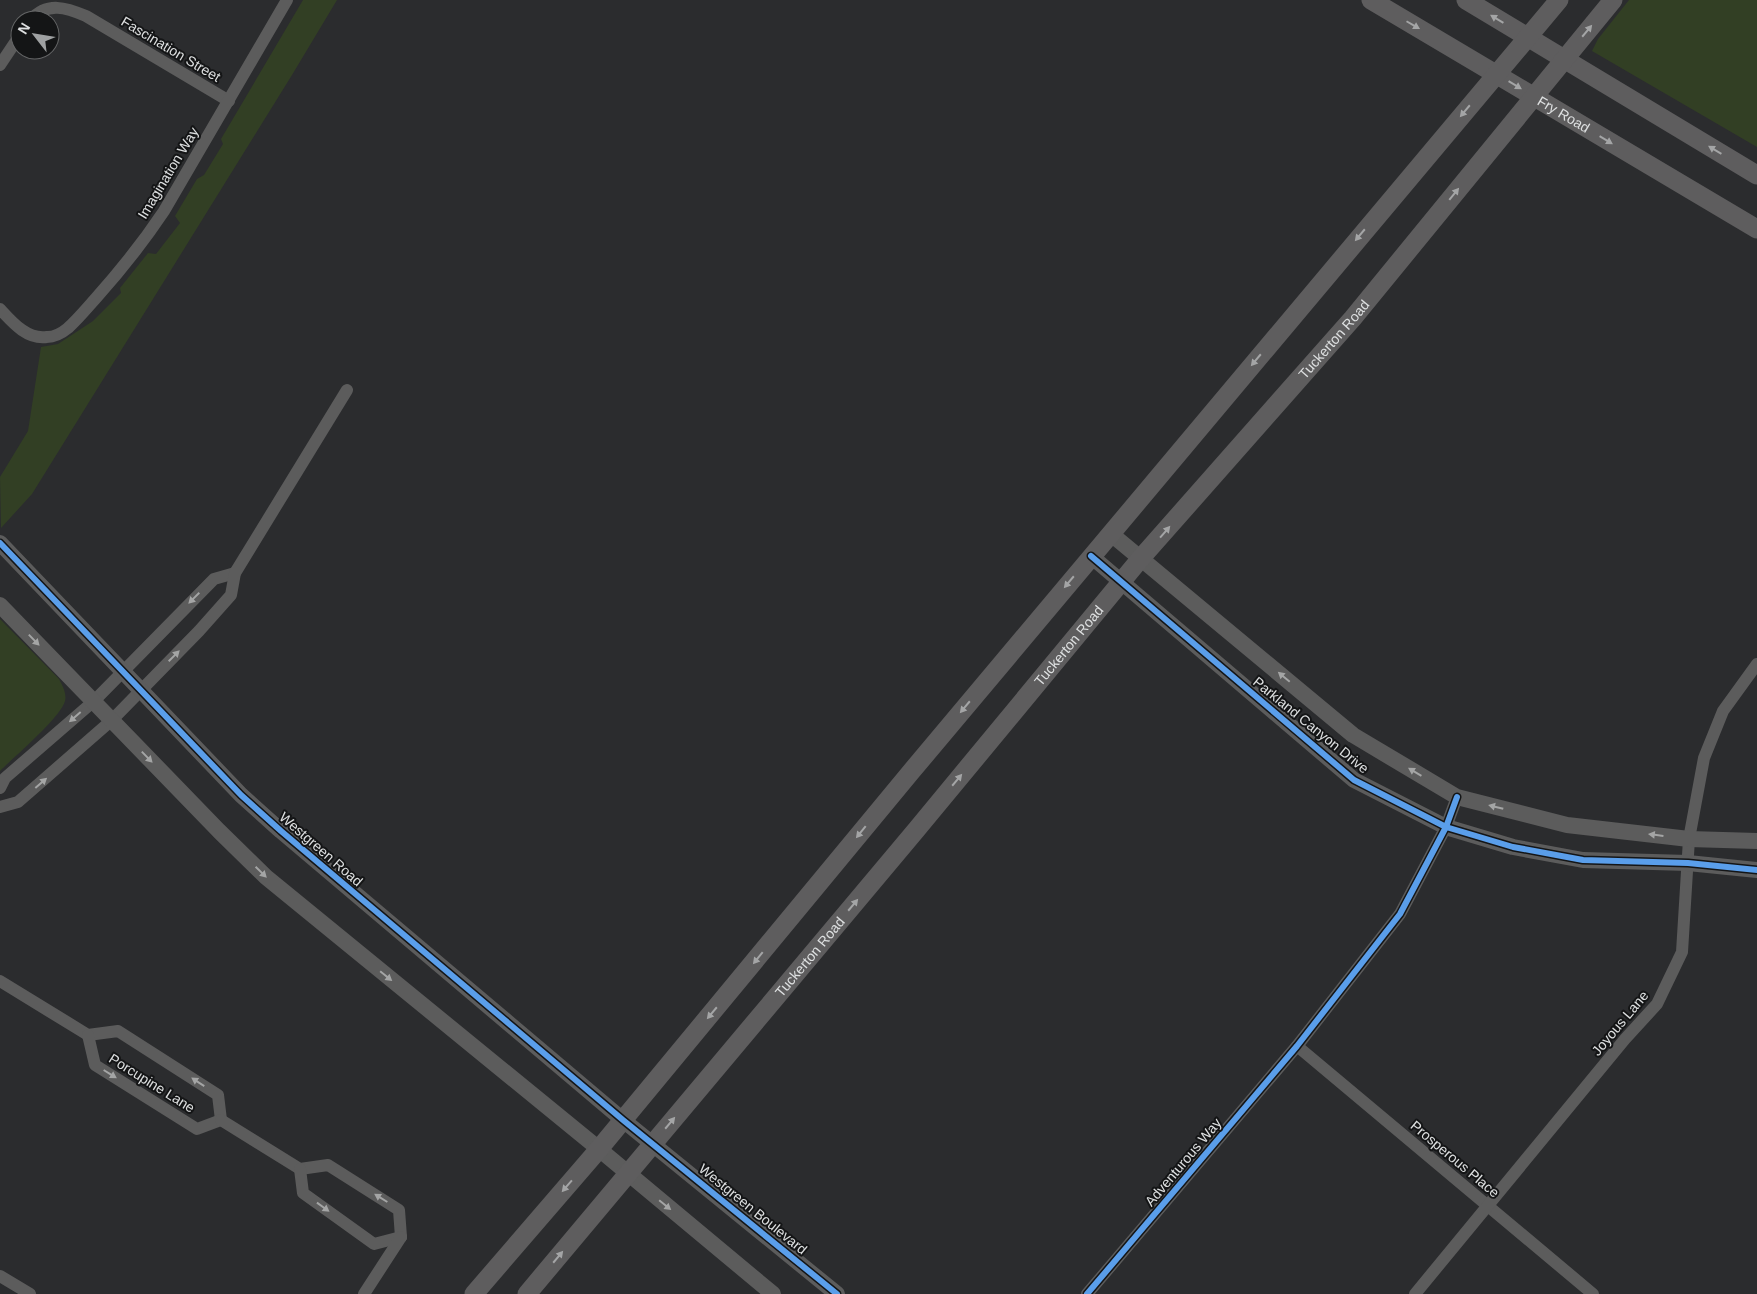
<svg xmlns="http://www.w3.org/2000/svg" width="1757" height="1294" viewBox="0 0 1757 1294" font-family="Arial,sans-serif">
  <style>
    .green { fill: #323f24 }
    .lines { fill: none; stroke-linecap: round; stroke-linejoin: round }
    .minor { stroke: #5c5c5c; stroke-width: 12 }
    .tertiary { stroke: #5c5c5c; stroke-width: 16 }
    .secondary { stroke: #5e5d5e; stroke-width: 19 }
    .cycleway-casing { stroke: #141516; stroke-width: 9 }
    .cycleway { stroke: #5a9eea; stroke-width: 6 }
    .oneway { fill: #a4a5a6 }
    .oneway2 { fill: #a4a5a5 }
    .labels { text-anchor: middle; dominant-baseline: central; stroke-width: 4; stroke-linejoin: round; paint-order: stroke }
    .street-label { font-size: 14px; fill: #dee0e1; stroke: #141516 }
  </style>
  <rect width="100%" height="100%" fill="#2b2c2e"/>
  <g class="green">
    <path d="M303,0H337L292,75L32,494L1,528L0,477L28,431L41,347L58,344L93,321L121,293L120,288L148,253L156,254L180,223L175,216L197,179L204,175L223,144L221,139Z"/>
    <path d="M1629,0H1757V147L1592,51L1598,39Z"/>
    <path d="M0,619L59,679C62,685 67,693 65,701C61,717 14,757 0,771Z"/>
  </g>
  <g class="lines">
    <g class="minor">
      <path d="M31,20C47,1 67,8 86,16L229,101"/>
      <path d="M0,65L20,35"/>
      <path d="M0,309C12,322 27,340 47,337C54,337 62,333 68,328C78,319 87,308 96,298C121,270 144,241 164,211L287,0"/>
      <path d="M0,788L5,778L94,701L214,579L235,573"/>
      <path d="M0,807L18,802L112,720L199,631L231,595L235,573L347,390"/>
      <path d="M0,981L88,1035L118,1031L218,1095L221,1120"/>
      <path d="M88,1035L95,1065L197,1129L221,1120"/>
      <path d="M1297,1046L1593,1294"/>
      <path d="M221,1120L300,1169L328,1165L399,1210L401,1237"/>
      <path d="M300,1169L303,1193L374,1244L401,1237"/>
      <path d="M0,1276L30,1294"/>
      <path d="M364,1294L401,1237"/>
      <path d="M1087,1294L1297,1046L1400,914L1446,827L1457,797"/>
      <path d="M1415,1294L1625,1039L1657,1004L1682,952L1689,839L1704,758L1723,711L1757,664"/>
    </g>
    <g class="tertiary">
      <path d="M1110,533L1353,735L1457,797L1567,825L1689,839L1757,841"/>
      <path d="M0,543L241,795L281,831L623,1120L837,1294"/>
      <path d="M1091,556L1354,780L1446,827L1513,847L1583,860L1688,863L1757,870"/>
      <path d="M0,605L219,831L266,877L599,1149L773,1294"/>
    </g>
    <g class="secondary">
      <path id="s1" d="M1371,0L1757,229"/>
      <path d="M1466,0L1757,175"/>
      <path d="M474,1294L599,1149L910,773L1559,0"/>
      <path id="s2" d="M527,1294L917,829L1141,558L1353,318L1613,0"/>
    </g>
    <g class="cycleway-casing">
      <g id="cycleway">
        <path d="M0,543L241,795L281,831L623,1120L837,1294"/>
        <path d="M1091,556L1354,780L1446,827L1513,847L1583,860L1688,863L1757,870"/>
        <path d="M1087,1294L1297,1046L1400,914L1446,827L1457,797"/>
      </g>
    </g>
    <use href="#cycleway" class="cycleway"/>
  </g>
  <defs><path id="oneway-solid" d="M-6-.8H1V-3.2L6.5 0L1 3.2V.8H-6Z" transform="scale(1.25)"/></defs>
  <g class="oneway">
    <use href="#oneway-solid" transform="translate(1497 19) rotate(-149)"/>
    <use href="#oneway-solid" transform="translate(1413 25) rotate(30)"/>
    <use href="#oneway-solid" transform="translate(1587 31) rotate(-50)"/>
    <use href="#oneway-solid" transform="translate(1515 85) rotate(31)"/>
    <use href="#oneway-solid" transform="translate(1465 111) rotate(130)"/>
    <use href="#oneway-solid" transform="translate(1606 140) rotate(31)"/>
    <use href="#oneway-solid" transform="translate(1715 150) rotate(-149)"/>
    <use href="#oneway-solid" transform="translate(1454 194) rotate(-51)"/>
    <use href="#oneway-solid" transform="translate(1360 235) rotate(130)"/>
    <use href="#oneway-solid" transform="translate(1256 360) rotate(130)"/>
    <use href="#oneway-solid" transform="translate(1165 532) rotate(-49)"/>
    <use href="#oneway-solid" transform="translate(1069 582) rotate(130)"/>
    <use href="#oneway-solid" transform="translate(965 707) rotate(130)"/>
    <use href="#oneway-solid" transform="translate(957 780) rotate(-50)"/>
    <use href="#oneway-solid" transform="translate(861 832) rotate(129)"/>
    <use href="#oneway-solid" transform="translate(853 905) rotate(-50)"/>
    <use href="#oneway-solid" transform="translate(758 958) rotate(129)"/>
    <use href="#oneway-solid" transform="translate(712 1013) rotate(130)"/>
    <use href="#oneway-solid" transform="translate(670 1123) rotate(-50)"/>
    <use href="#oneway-solid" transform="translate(567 1186) rotate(131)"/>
    <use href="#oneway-solid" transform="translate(558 1257) rotate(-50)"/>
  </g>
  <g class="oneway2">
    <use href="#oneway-solid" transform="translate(194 598) rotate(135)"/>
    <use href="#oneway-solid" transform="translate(34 640) rotate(46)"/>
    <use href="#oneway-solid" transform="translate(174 656) rotate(-45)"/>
    <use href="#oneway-solid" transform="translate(1284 677) rotate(-140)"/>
    <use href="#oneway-solid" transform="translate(75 717) rotate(139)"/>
    <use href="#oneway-solid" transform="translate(147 757) rotate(46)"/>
    <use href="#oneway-solid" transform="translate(1415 772) rotate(-149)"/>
    <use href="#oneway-solid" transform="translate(41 783) rotate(-41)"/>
    <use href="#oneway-solid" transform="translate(1496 807) rotate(-166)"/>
    <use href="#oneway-solid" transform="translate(1656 835) rotate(-173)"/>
    <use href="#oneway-solid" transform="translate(261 872) rotate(44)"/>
    <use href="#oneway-solid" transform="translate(386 976) rotate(39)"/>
    <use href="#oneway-solid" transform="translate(110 1074) rotate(32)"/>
    <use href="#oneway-solid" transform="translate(198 1082) rotate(-147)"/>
    <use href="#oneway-solid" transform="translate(381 1198) rotate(-148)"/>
    <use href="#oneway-solid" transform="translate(665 1205) rotate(39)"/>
    <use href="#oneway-solid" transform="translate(323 1207) rotate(36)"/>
  </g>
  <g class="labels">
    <g class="street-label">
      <text transform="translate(171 49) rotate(31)">Fascination Street</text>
      <text stroke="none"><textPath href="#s1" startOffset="224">Fry Road</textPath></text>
      <text transform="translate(168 173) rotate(-59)">Imagination Way</text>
      <text stroke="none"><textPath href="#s2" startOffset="1250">Tuckerton Road</textPath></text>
      <text stroke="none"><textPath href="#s2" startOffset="845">Tuckerton Road</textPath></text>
      <text transform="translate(1311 725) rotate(39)">Parkland Canyon Drive</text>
      <text transform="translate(321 849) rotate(41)">Westgreen Road</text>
      <text stroke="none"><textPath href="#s2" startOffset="440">Tuckerton Road</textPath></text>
      <text transform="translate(1620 1023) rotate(-50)">Joyous Lane</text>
      <text transform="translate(152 1083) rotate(32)">Porcupine Lane</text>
      <text transform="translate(1455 1159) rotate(40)">Prosperous Place</text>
      <text transform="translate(1183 1162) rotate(-50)">Adventurous Way</text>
      <text transform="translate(753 1209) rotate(39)">Westgreen Boulevard</text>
    </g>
  </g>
  <g transform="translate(35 35) rotate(301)"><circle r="24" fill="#141516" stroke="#656667"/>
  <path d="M0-4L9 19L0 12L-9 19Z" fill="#9fa1a2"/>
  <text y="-8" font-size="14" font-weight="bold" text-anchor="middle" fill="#dee0e1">N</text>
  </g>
</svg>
